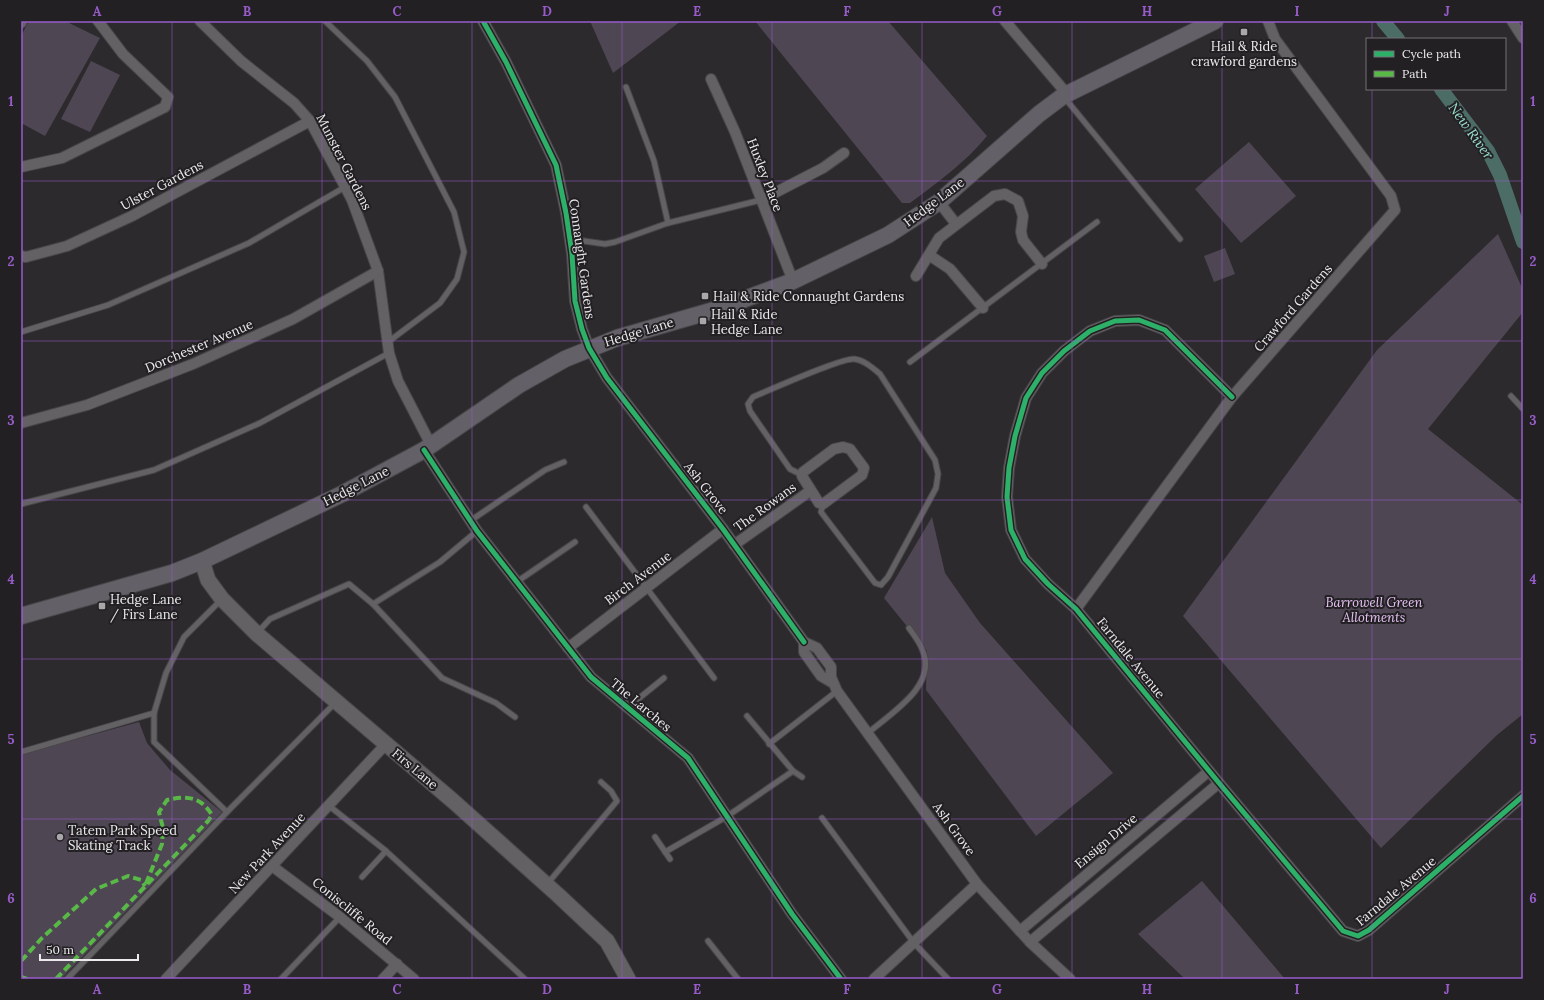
<svg xmlns="http://www.w3.org/2000/svg" width="1544" height="1000" viewBox="0 0 1544 1000" font-family="Lora,serif">
  <style>
    .green { fill: #4f4654 }
    .lines { fill: none; stroke-linecap: round; stroke-linejoin: round }
    .canal { stroke: #4c6d65; stroke-width: 14 }
    .lane-casing { stroke: #484649; stroke-width: 7 }
    .street-casing { stroke: #484649; stroke-width: 12 }
    .secondary-casing { stroke: #484649; stroke-width: 17 }
    .primary-casing { stroke: #484649; stroke-width: 18 }
    .lane { stroke: #636163; stroke-width: 5 }
    .street { stroke: #636163; stroke-width: 10 }
    .secondary { stroke: #636163; stroke-width: 15 }
    .primary { stroke: #646067; stroke-width: 16 }
    .quiet { stroke: #58b947; stroke-width: 4; stroke-dasharray: 8 4; stroke-linecap: butt }
    .cycleway-casing { stroke: #232024; stroke-width: 8 }
    .cycleway { stroke: #2db169; stroke-width: 5 }
    .grid { fill: none; stroke: #975cca; stroke-width: 1; stroke-opacity: 0.55 }
    .poi-dot { fill: #a9a7a9; stroke: #232024; stroke-width: 1.5 }
    .labels { text-anchor: middle; dominant-baseline: central; stroke-width: 4; stroke-linejoin: round; paint-order: stroke }
    .poi-label { font-size: 13px; fill: #eceaec; stroke: #232024; text-anchor: start }
    .street-label { font-size: 13px; fill: #eceaec; stroke: #232024 }
    .park-label { font-size: 13px; font-style: italic; fill: #e6c3f4; stroke: #232024 }
    .water-label { font-size: 14px; font-style: italic; fill: #9ae1cd; stroke: #232024 }
    .neatline { fill: none; stroke: #975cca; stroke-width: 1.5 }
    .grid-label { font-size: 13px; text-anchor: middle; font-weight: bold; fill: #975cca }
  </style>
  <rect width="100%" height="100%" fill="#2c2a2d"/>
  <g class="green">
    <path d="M29,21H65L100,38L45,136L21,123V36Z"/>
    <path d="M590,21H681L613,73Z"/>
    <path d="M755,21H888L987,136C966,162 937,183 910,203H902Z"/>
    <path d="M91,61L120,75L90,132L61,119Z"/>
    <path d="M1249,142L1296,196L1241,243L1195,189Z"/>
    <path d="M1498,234L1523,290V312L1428,429L1523,505V714L1497,735L1381,848L1183,616L1377,350Z"/>
    <path d="M1225,248L1235,274L1214,282L1204,256Z"/>
    <path d="M932,517L945,573L980,623L1113,773L1036,836L926,690L927,651L884,598Z"/>
    <path d="M139,722L147,743L170,770L222,812L61,979H21V754Z"/>
    <path d="M1202,881L1285,979H1185L1138,934Z"/>
  </g>
  <g class="lines">
    <g class="canal">
      <path d="M1383,21L1398,39"/>
      <path d="M1441,89L1488,151L1500,175L1523,242"/>
    </g>
    <g class="lane-casing">
      <g id="lane">
        <path d="M325,21L367,61L395,97L454,212L464,252L457,279L440,303L388,342"/>
        <path d="M626,87L654,161L668,223"/>
        <path d="M1064,97L1180,239"/>
        <path d="M570,239L605,244L615,242L668,223L761,200"/>
        <path d="M21,332L108,305L249,243L345,187"/>
        <path d="M910,362L1097,222"/>
        <path d="M1511,396L1523,409"/>
        <path d="M802,475L790,469L750,411L748,404L753,397C770,390 840,358 854,359C864,360 873,368 880,374L935,460L938,474L936,488L888,577L881,585L875,583L821,512L823,504"/>
        <path d="M21,504L154,470L260,423L389,353"/>
        <path d="M586,507L714,678"/>
        <path d="M470,521L545,470L564,462"/>
        <path d="M477,531L440,562L373,604L442,678L496,703L515,717"/>
        <path d="M518,581L575,542"/>
        <path d="M221,600L184,637L166,673L154,713V742L227,812"/>
        <path d="M258,632L270,619L349,584L373,604"/>
        <path d="M627,708L664,678"/>
        <path d="M747,716L793,771L802,777"/>
        <path d="M868,733C891,713 939,685 922,649C919,641 913,634 909,628"/>
        <path d="M769,744L837,691"/>
        <path d="M21,752L154,713"/>
        <path d="M328,805L386,851L525,979"/>
        <path d="M822,818L914,943L948,979"/>
        <path d="M655,837L670,859"/>
        <path d="M665,852L726,817L793,771"/>
        <path d="M362,877L386,851"/>
        <path d="M548,883L617,801L611,791L601,782"/>
        <path d="M708,941L738,979"/>
        <path d="M67,979L227,812L335,703"/>
        <path d="M281,979L340,917"/>
      </g>
    </g>
    <g class="street-casing">
      <g id="street">
        <path d="M200,21L241,61L294,103L310,121L352,200L378,271L389,353L398,381L431,445"/>
        <path d="M483,21L506,62L556,165L566,213L572,254L575,301L582,329L589,348L607,378L723,529L804,642"/>
        <path d="M1005,21L1067,94"/>
        <path d="M1512,21L1523,38"/>
        <path d="M21,23L22,21"/>
        <path d="M711,79L735,132L793,281"/>
        <path d="M21,167L62,158L165,107L168,97L123,54L98,21"/>
        <path d="M761,200L823,168L844,153"/>
        <path d="M939,202L956,224"/>
        <path d="M929,255L950,269L983,308"/>
        <path d="M21,256L26,257L67,246L132,216L310,121"/>
        <path d="M916,276L939,238L994,196L1005,194L1018,201L1023,216L1021,232L1023,240L1042,264"/>
        <path d="M1232,397L1165,330L1139,320L1115,321L1090,331L1064,351L1042,373L1026,398L1015,436L1009,468L1007,497L1011,530L1025,559L1048,584L1076,609L1219,783L1343,931L1358,936L1369,930L1523,796"/>
        <path d="M21,423L87,405L193,364L293,319L378,271"/>
        <path d="M843,447L850,449L864,468L862,475L823,504L819,503L802,476L803,472L834,449Z"/>
        <path d="M424,450L477,531L591,677L688,758L792,914L841,979"/>
        <path d="M734,545L810,491"/>
        <path d="M1076,609L1232,397L1395,210L1391,196L1275,39L1268,21"/>
        <path d="M568,648L723,529"/>
        <path d="M833,683L821,676L804,652V642L817,648L831,667V677L837,691L977,884L1030,942L1070,979"/>
        <path d="M272,866L340,917L414,979"/>
        <path d="M1020,931L1209,771"/>
        <path d="M1030,942L1219,783"/>
        <path d="M166,979L386,744"/>
        <path d="M383,979L397,964"/>
        <path d="M874,979L977,884"/>
      </g>
    </g>
    <g class="secondary-casing">
      <path id="secondary" d="M202,561L208,580L222,599L257,634L453,801L558,895L607,941L628,979"/>
    </g>
    <g class="primary-casing">
      <path id="primary" d="M21,616L172,573L202,561L342,494L424,450L519,385L565,359L617,338L718,309L793,281L888,235L939,202L1039,114L1063,96L1215,21"/>
    </g>
    <use href="#lane" class="lane"/>
    <use href="#street" class="street"/>
    <use href="#secondary" class="secondary"/>
    <use href="#primary" class="primary"/>
    <g class="quiet">
      <path d="M21,961L42,938L96,889L128,876L141,880L145,886"/>
      <path d="M21,977L27,979"/>
      <path d="M56,979L208,821L212,815C201,797 187,795 167,800L159,812L163,828L162,844L145,886"/>
    </g>
    <g class="cycleway-casing">
      <g id="cycleway">
        <path d="M483,21L506,62L556,165L566,213L572,254L575,301L582,329L589,348L607,378L723,529L804,642"/>
        <path d="M1232,397L1165,330L1139,320L1115,321L1090,331L1064,351L1042,373L1026,398L1015,436L1009,468L1007,497L1011,530L1025,559L1048,584L1076,609L1219,783L1343,931L1358,936L1369,930L1523,796"/>
        <path d="M424,450L477,531L591,677L688,758L792,914L841,979"/>
      </g>
    </g>
    <use href="#cycleway" class="cycleway"/>
  </g>
  <path class="grid" d="M172,21V979M322,21V979M472,21V979M622,21V979M772,21V979M922,21V979M1072,21V979M1222,21V979M1372,21V39M1372,89V979M21,181H1523M21,341H1523M21,500H1523M21,659H1523M21,819H1523"/>
  <g class="poi-dot">
    <rect x="1240" y="28" width="8" height="8" rx="2"/>
    <rect x="701" y="292" width="8" height="8" rx="2"/>
    <rect x="699" y="317" width="8" height="8" rx="2"/>
    <rect x="98" y="602" width="8" height="8" rx="2"/>
    <circle cx="60" cy="837" r="4"/>
  </g>
  <g class="labels">
    <g class="poi-label">
      <text x="1244" y="46" text-anchor="middle">Hail &amp; Ride<tspan x="1244" dy="15">crawford gardens</tspan></text>
      <text x="713" y="296">Hail &amp; Ride Connaught Gardens</text>
      <text x="711" y="314">Hail &amp; Ride<tspan x="711" dy="15">Hedge Lane</tspan></text>
      <text x="110" y="599">Hedge Lane<tspan x="110" dy="15">/ Firs Lane</tspan></text>
      <text x="68" y="830">Tatem Park Speed<tspan x="68" dy="15">Skating Track</tspan></text>
    </g>
    <g class="street-label">
      <text transform="translate(344 162) rotate(63)">Munster Gardens</text>
      <text transform="translate(765 175) rotate(69)">Huxley Place</text>
      <text transform="translate(162 185) rotate(-28)">Ulster Gardens</text>
      <text transform="translate(934 202) rotate(-37)">Hedge Lane</text>
      <text transform="translate(582 259) rotate(82)">Connaught Gardens</text>
      <text transform="translate(1293 308) rotate(-49)">Crawford Gardens</text>
      <text transform="translate(639 332) rotate(-17)">Hedge Lane</text>
      <text transform="translate(199 346) rotate(-23)">Dorchester Avenue</text>
      <text transform="translate(356 486) rotate(-27)">Hedge Lane</text>
      <text transform="translate(706 488) rotate(52)">Ash Grove</text>
      <text transform="translate(765 507) rotate(-36)">The Rowans</text>
      <text transform="translate(638 578) rotate(-37)">Birch Avenue</text>
      <text transform="translate(1131 658) rotate(51)">Farndale Avenue</text>
      <text transform="translate(641 705) rotate(40)">The Larches</text>
      <text transform="translate(415 769) rotate(40)">Firs Lane</text>
      <text transform="translate(954 829) rotate(54)">Ash Grove</text>
      <text transform="translate(1106 841) rotate(-40)">Ensign Drive</text>
      <text transform="translate(267 853) rotate(-47)">New Park Avenue</text>
      <text transform="translate(1396 891) rotate(-40)">Farndale Avenue</text>
      <text transform="translate(352 911) rotate(39)">Coniscliffe Road</text>
    </g>
    <g class="park-label">
      <text x="1374" y="602">Barrowell Green<tspan x="1374" dy="15">Allotments</tspan></text>
    </g>
    <g class="water-label">
      <text transform="translate(1471 131) rotate(54)">New River</text>
    </g>
  </g>
  <rect width="1544" height="1000" fill="none" stroke="#232024" stroke-width="44"/>
  <rect x="1366" y="38" width="140" height="52" fill="#232024" stroke="#737174"/>
  <rect x="1374" y="51" width="20" height="6" fill="#2db169" stroke="#737174"/>
  <text x="1402" y="58" font-size="12" fill="#eceaec">Cycle path</text>
  <rect x="1374" y="71" width="20" height="6" fill="#58b947" stroke="#737174"/>
  <text x="1402" y="78" font-size="12" fill="#eceaec">Path</text>
  <path d="M40 954v6h98v-6" fill="none" stroke="#eceaec" stroke-width="2"/>
  <text x="46" y="954" font-size="12" fill="#eceaec" stroke="#232024" stroke-width="3" paint-order="stroke">50 m</text>
  <rect x="22" y="22" width="1500" height="956" class="neatline"/>
  <g class="grid-label">
    <text x="97" y="16">A</text>
    <text x="247" y="16">B</text>
    <text x="397" y="16">C</text>
    <text x="547" y="16">D</text>
    <text x="697" y="16">E</text>
    <text x="847" y="16">F</text>
    <text x="997" y="16">G</text>
    <text x="1147" y="16">H</text>
    <text x="1297" y="16">I</text>
    <text x="1447" y="16">J</text>
    <text x="11" y="106">1</text>
    <text x="1533" y="106">1</text>
    <text x="11" y="266">2</text>
    <text x="1533" y="266">2</text>
    <text x="11" y="425">3</text>
    <text x="1533" y="425">3</text>
    <text x="11" y="584">4</text>
    <text x="1533" y="584">4</text>
    <text x="11" y="744">5</text>
    <text x="1533" y="744">5</text>
    <text x="11" y="903">6</text>
    <text x="1533" y="903">6</text>
    <text x="97" y="994">A</text>
    <text x="247" y="994">B</text>
    <text x="397" y="994">C</text>
    <text x="547" y="994">D</text>
    <text x="697" y="994">E</text>
    <text x="847" y="994">F</text>
    <text x="997" y="994">G</text>
    <text x="1147" y="994">H</text>
    <text x="1297" y="994">I</text>
    <text x="1447" y="994">J</text>
  </g>
</svg>
